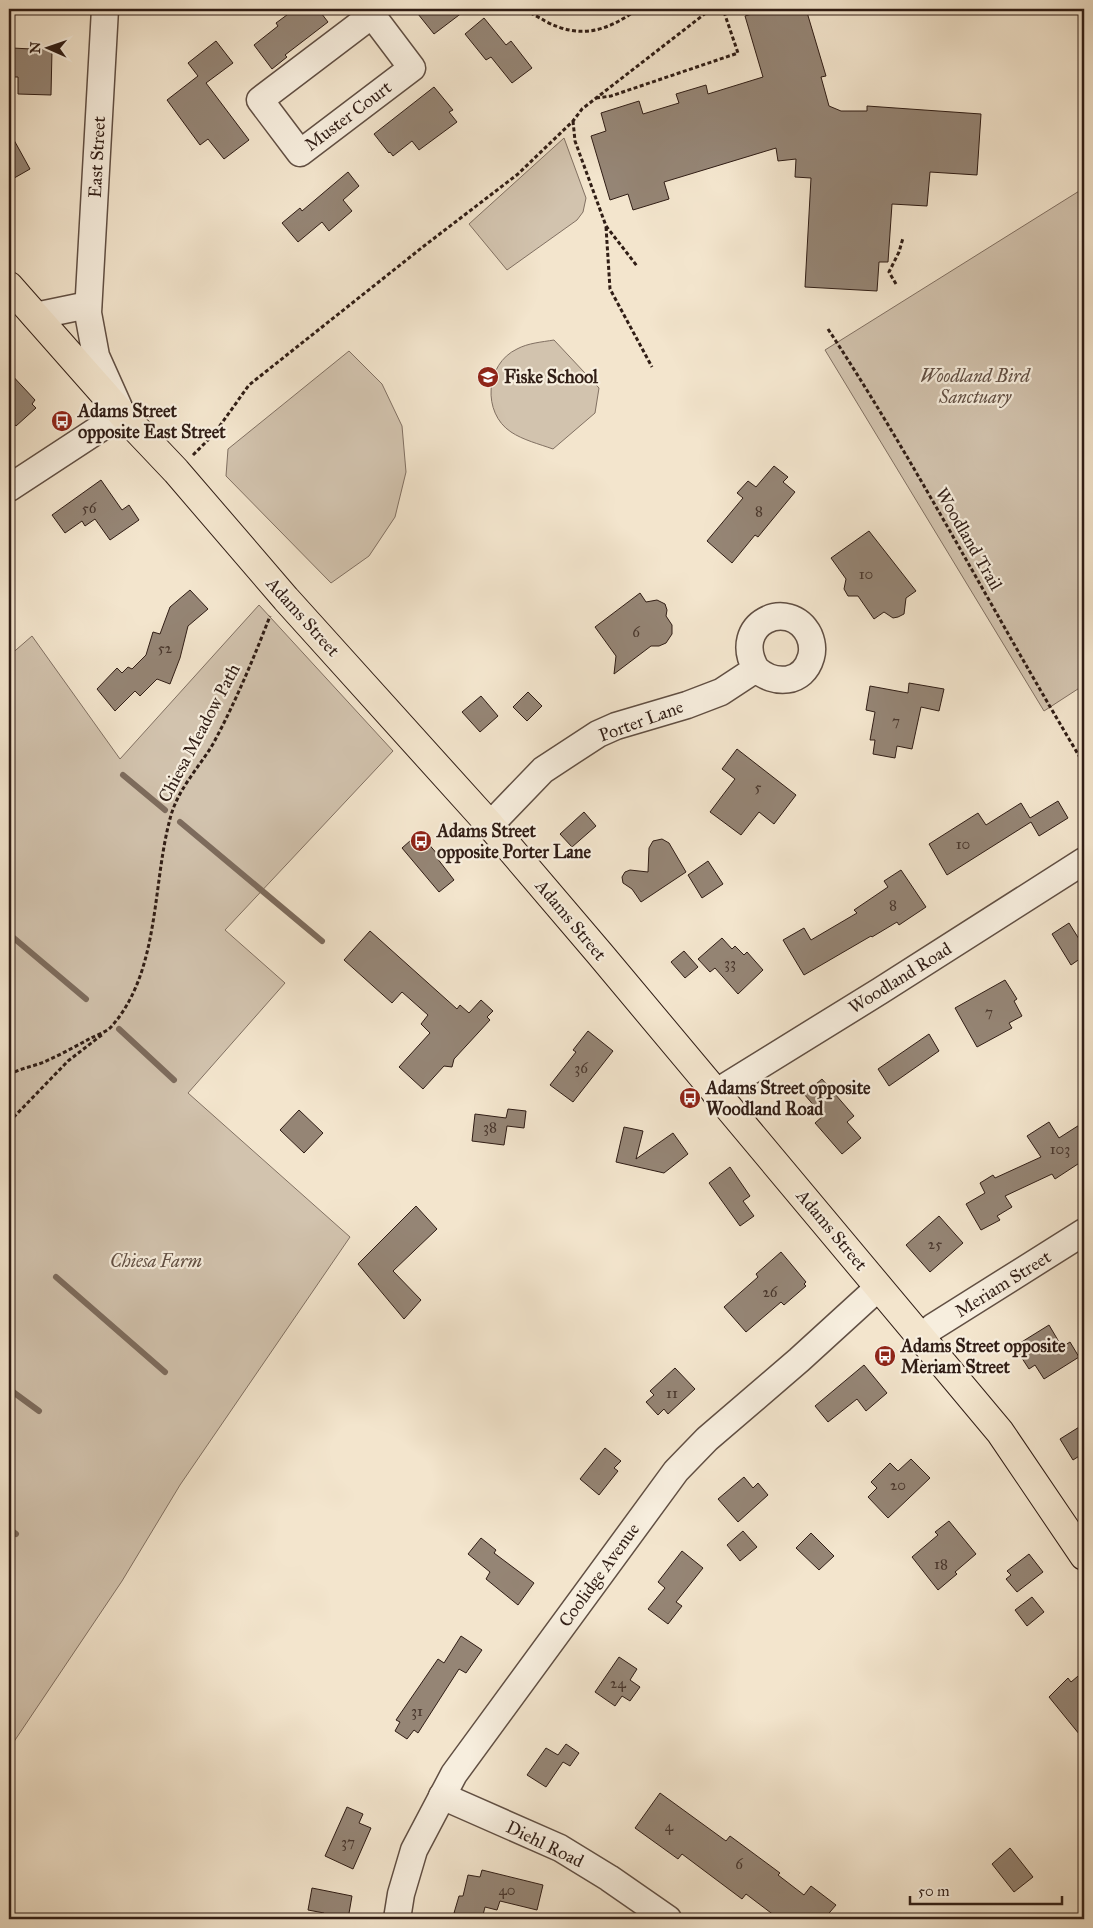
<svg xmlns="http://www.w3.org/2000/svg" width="1093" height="1928" viewBox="0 0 1093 1928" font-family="'IM FELL Great Primer',serif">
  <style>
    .green { fill: #d2c3ae; stroke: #817062 }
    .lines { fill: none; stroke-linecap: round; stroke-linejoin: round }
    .stream { stroke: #7d6c5e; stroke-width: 6 }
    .building { fill: #958575; stroke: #301d15 }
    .minor-casing { stroke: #614f43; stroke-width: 29 }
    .major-casing { stroke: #301d15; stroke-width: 30 }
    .path { stroke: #301d15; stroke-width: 3; stroke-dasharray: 4 2.5; stroke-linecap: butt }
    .minor { stroke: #f7eede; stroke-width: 26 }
    .major { stroke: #f3e5cd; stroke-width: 28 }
    .labels { text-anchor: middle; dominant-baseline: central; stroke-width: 4.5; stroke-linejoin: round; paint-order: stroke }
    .number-label { font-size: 15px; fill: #49372d }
    .street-label { font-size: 18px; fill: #301d15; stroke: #f7eede }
    .park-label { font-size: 18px; font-style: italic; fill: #614f43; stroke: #f7eede }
    .poi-label { font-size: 18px; font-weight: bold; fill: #301d15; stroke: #f7eede; text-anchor: start }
  </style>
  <rect width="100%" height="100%" fill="#f3e5cd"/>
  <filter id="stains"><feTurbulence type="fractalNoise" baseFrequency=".004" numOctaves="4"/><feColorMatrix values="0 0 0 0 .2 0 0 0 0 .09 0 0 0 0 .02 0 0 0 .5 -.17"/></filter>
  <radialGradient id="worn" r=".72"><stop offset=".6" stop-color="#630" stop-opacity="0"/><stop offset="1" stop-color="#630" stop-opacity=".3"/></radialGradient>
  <g class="green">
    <path d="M564,138L586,198L583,212L577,220L507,270L469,224Z"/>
    <path d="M1084,188V685L1044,711L825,350Z"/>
    <path d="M554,340L599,388L595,413L553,449C539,444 523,440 511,432C482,413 485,364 517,349C528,343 542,342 554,340Z"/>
    <path d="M349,351L382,384L402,426L406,472L395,517L369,556L331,583L226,476L228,449Z"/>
    <path d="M259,605L393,751L225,930L285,983L188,1093L350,1237L180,1485L122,1581L9,1749V656L32,636L120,759Z"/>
  </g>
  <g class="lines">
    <g class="stream">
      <path d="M123,775L165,810"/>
      <path d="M180,822L322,941"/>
      <path d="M9,934L86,999"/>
      <path d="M119,1029L174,1080"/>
      <path d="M56,1277L165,1372"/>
      <path d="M9,1389L39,1411"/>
      <path d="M9,1529L16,1534"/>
    </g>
  </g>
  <g class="building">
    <path d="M295,9H318L328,22L285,55L287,57L272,69L254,45L278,26L276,23Z"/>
    <path d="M414,9H467L434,34Z"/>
    <path d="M769,9H806L826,76L821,77L829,106L841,111H867V106L981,114L977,175L930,172L927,206L892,204L888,262H879L877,291L805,287L811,178L795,177L796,159L778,161L776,148L664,182L669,199L633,210L628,194L610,200L591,136L606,131L601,113L639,101L643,114L679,103L676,94L706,85L708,94L763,77L745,16Z"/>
    <path d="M484,18L506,45L511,41L532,68L512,83L491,57L486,60L465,34Z"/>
    <path d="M216,41L233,63L206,83L249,140L224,159L208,139L200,145L167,100L198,76L188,63Z"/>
    <path d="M12,48L52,50L51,95L18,94V77H11Z"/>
    <path d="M434,87L453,110L449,112L457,122L419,150L412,141L393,156L390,152L389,153L374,134Z"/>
    <path d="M9,131L30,169L9,181Z"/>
    <path d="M348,172L359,186L343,200L352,211L329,231L322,222L298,242L282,223L300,208L302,211Z"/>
    <path d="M9,372L35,400L32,404L36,408L16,426L9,418Z"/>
    <path d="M774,466L788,477L783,482L795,492L758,537L755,535L732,563L707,541L743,498L737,493L748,481L756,487Z"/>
    <path d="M101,480L122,510L129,505L139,520L110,540L95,519L85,526L82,521L65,533L52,515Z"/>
    <path d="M869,531L916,591L906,598L904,614L898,617L893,618L884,612L874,619L858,596H848L844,589L846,579L831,558Z"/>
    <path d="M190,590L208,609L188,626L180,658L170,684L157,679L140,696L135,691L115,711L97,689L117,668L122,673L128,667L132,669L146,655L153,632L160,634L170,607Z"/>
    <path d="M640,593L646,602L657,600L665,604L667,610L666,616L672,625V634L666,643L659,646H651L614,674L616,656L595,627Z"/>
    <path d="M909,683L944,689L939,711L921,707L912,749L897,746L895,758L873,754L875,740H870L875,712L866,710L870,686L908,693Z"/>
    <path d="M528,692L542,706L527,721L513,707Z"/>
    <path d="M481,696L498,716L480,732L462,712Z"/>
    <path d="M737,749L796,795L774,824L759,812L741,835L710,812L735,779L722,769Z"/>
    <path d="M1058,801L1068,818L1039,836L1031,822L947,875L929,844L978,813L986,825L1021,803L1030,818Z"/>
    <path d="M584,812L596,826L572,847L560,834Z"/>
    <path d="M419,833L439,856L437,858L454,880L439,892L402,848Z"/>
    <path d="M662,839L669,843L686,872L641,902L632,889L623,883L622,877L625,872L630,870L648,872L649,848L653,841Z"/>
    <path d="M708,861L723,884L702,898L688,875Z"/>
    <path d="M901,870L926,907L899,925L897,922L872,937L871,936L804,975L783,940L804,928L811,940L857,913L854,910L888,887L884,881Z"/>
    <path d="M1069,923L1084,947V956L1071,965L1052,934Z"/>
    <path d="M370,931L457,1009L460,1005L469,1013L481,1000L493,1011L487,1017L490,1020L454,1059L452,1067L444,1066L423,1089L399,1067L430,1033L421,1024L428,1015L402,992L392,1003L344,960Z"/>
    <path d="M722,938L732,949L735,946L744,955L747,952L763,970L738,994L715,968L710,972L698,959Z"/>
    <path d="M684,951L698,967L685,978L671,962Z"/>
    <path d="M1005,980L1017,999L1014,1001L1022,1016L1009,1023L1012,1028L977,1047L955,1008Z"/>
    <path d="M588,1031L613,1051L573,1102L550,1085L576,1052L573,1050Z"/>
    <path d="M929,1034L939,1051L889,1086L878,1069Z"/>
    <path d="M822,1079L854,1116L847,1122L861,1138L842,1154L815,1123L823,1116L804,1094Z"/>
    <path d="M508,1109L526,1111L524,1128L507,1126L504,1145L472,1141L475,1114L506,1118Z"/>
    <path d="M299,1110L323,1133L304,1153L280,1130Z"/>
    <path d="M1049,1122L1059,1138L1084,1122V1160L1055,1179L1052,1174L1005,1196L1012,1207L997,1216L1000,1220L981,1230L966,1204L985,1193L980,1183L993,1175L995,1178L1041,1157L1027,1136Z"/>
    <path d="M624,1127L643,1131L636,1159L673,1133L688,1154L664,1173L616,1162Z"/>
    <path d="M730,1167L750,1196L743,1201L754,1216L740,1226L709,1183Z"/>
    <path d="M416,1206L437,1229L393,1271L421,1300L404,1319L358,1264Z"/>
    <path d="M939,1216L963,1243L930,1272L906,1245Z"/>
    <path d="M781,1252L806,1282L804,1284L806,1286L784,1305L781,1302L746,1332L724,1307L758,1277L756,1274Z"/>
    <path d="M1049,1325L1062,1347L1070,1342L1079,1357L1044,1379L1035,1365L1029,1369L1016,1349L1022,1345L1020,1343Z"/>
    <path d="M864,1365L887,1393L866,1411L857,1399L828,1422L815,1406Z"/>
    <path d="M675,1368L695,1389L668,1414L664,1409L658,1415L646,1402L654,1395L650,1391Z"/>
    <path d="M1084,1424V1453L1073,1460L1060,1439Z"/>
    <path d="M605,1448L621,1461L614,1468L618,1471L599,1495L580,1479Z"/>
    <path d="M911,1459L930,1478L888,1518L868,1497L877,1488L871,1482L890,1463L898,1471Z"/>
    <path d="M744,1477L753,1488L758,1483L768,1495L738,1522L718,1499Z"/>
    <path d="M949,1521L976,1554L955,1572L957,1574L938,1590L912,1557L938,1535L935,1532Z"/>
    <path d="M743,1531L757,1547L740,1561L727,1545Z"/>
    <path d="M811,1533L834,1556L819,1570L796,1548Z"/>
    <path d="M481,1538L496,1550L494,1553L534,1583L518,1605L486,1579L490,1572L468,1554Z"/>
    <path d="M682,1551L703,1568L676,1602L682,1606L668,1624L648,1609L665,1588L658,1582Z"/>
    <path d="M1029,1554L1043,1572L1017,1592L1006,1579L1011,1575L1007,1571Z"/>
    <path d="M1032,1597L1044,1612L1027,1626L1015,1610Z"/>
    <path d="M461,1636L482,1650L466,1673L459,1669L418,1733L414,1730L407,1739L395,1731L400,1722L396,1720L438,1659L444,1663Z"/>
    <path d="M619,1657L637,1669L630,1680L640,1687L630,1701L622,1696L615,1706L595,1692Z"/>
    <path d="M1084,1671V1740L1049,1697L1068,1678L1071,1682Z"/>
    <path d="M566,1744L579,1753L570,1766L563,1762L546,1787L527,1775L546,1748L558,1755Z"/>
    <path d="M660,1793L726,1841L730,1836L780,1873L778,1875L804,1895L811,1886L836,1905L824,1919H779L746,1894L742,1899L682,1854L678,1859L635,1828Z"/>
    <path d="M347,1807L363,1814L359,1823L371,1828L353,1869L325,1856Z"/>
    <path d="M1010,1848L1033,1877L1014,1892L992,1864Z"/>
    <path d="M482,1870L543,1885L537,1910L500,1901L497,1910L485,1907L482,1919H464L465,1916L454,1913L459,1896H463L468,1875L480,1877Z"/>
    <path d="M312,1888L352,1896L348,1919H323L324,1913L308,1910Z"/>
  </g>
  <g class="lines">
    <g class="minor-casing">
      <g id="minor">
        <path d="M367,9L372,15L412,68L300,153L260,100L372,15"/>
        <path d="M35,316L88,305"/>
        <path d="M9,488L122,414L96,356L88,313L105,9"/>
        <path d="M490,825L543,770L598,734L616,726L687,705L721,692L756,669C774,685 803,685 811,657C813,650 812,642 809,635C789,596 730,624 756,669"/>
        <path d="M715,1093L880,991L1084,861"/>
        <path d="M922,1337L933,1327L1084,1232"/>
        <path d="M442,1796L560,1848L609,1878L668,1919"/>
        <path d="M397,1919L401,1894L414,1850L454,1774L676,1471L707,1439L799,1360L879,1287"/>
      </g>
    </g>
    <g class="major-casing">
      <path id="major" d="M9,286L122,414L176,471L286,599L490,825L600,954L1000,1432L1084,1556"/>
    </g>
    <g class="path">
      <path d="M525,9C531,14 539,17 545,21C581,40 607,31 638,9"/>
      <path d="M596,98L611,96L738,53L723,9"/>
      <path d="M573,121L575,141L606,226L637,266"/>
      <path d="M606,227L610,289L652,367"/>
      <path d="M896,284L889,272L899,252L903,238"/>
      <path d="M828,329C920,469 997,620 1084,764"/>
      <path d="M193,455L214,434L249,385L424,246L518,174L573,121L582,109L711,9"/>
      <path d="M9,1075C20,1068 32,1067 44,1062C60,1055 76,1046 91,1038C97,1035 106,1032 111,1027C160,972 152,886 170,819C177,790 198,769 213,744C235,703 253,660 270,616"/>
      <path d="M9,1122L68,1061L103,1034"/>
    </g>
    <use href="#minor" class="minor"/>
    <use href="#major" class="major"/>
  </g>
  <defs>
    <g id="school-disc" transform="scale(1.125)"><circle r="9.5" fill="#8f2418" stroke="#f7eede"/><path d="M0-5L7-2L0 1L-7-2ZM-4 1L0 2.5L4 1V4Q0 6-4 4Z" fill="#fff"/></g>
    <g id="bus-disc" transform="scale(1.125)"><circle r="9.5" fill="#8f2418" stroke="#f7eede"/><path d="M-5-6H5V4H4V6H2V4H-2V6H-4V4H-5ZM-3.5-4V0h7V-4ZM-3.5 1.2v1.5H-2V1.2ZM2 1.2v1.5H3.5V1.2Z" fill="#fff"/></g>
  </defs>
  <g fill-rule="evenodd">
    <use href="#school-disc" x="488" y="377"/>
    <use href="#bus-disc" x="62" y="421"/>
    <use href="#bus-disc" x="421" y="841"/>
    <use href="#bus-disc" x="690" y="1098"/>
    <use href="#bus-disc" x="885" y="1356"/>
  </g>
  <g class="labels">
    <g class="number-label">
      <text x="89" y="508">56</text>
      <text x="759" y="511">8</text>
      <text x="866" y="574">10</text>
      <text x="636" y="632">6</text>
      <text x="165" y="648">52</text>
      <text x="896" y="721">7</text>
      <text x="758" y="787">5</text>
      <text x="963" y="844">10</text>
      <text x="893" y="905">8</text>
      <text x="730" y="963">33</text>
      <text x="989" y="1012">7</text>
      <text x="581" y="1068">36</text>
      <text x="490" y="1127">38</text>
      <text x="1060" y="1149">103</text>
      <text x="935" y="1244">25</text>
      <text x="770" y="1292">26</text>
      <text x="672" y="1393">11</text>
      <text x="898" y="1485">20</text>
      <text x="941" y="1564">18</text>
      <text x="618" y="1683">24</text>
      <text x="417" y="1711">31</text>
      <text x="669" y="1826">4</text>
      <text x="348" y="1842">37</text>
      <text x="739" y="1864">6</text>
      <text x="507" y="1890">40</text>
    </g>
    <g class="street-label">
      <text transform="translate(348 116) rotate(-37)">Muster Court</text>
      <text transform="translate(97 157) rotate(-87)">East Street</text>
      <text transform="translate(969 539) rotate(60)">Woodland Trail</text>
      <text transform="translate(303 617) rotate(48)">Adams Street</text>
      <text transform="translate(641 721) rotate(-20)">Porter Lane</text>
      <text transform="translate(199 733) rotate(-62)">Chiesa Meadow Path</text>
      <text transform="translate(571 920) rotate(50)">Adams Street</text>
      <text transform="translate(900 978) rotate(-32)">Woodland Road</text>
      <text transform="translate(832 1230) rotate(50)">Adams Street</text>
      <text transform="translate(1003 1284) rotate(-32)">Meriam Street</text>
      <text transform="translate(599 1575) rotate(-54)">Coolidge Avenue</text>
      <text transform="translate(545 1844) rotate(26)">Diehl Road</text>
    </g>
    <g class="park-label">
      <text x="975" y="376">Woodland Bird<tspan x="975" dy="21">Sanctuary</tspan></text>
      <text x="156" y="1261">Chiesa Farm</text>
    </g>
    <g class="poi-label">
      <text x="504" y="377">Fiske School</text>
      <text x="78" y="411">Adams Street<tspan x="78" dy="21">opposite East Street</tspan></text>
      <text x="437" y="831">Adams Street<tspan x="437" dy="21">opposite Porter Lane</tspan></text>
      <text x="706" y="1088">Adams Street opposite<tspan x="706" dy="21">Woodland Road</tspan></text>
      <text x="901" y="1346">Adams Street opposite<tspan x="901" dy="21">Meriam Street</tspan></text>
    </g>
  </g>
  <rect width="1093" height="1928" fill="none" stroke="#f3e5cd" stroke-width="30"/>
  <rect x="10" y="10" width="1073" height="1908" fill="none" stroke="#301d15" stroke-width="2.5"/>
  <rect x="15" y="15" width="1063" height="1898" fill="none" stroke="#301d15"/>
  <g transform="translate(48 48) rotate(272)" stroke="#f7eede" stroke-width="4" paint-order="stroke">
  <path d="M0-4L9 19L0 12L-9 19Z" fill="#301d15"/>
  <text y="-8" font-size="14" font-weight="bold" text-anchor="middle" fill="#301d15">N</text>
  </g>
  <path d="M910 1896v8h152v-8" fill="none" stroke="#301d15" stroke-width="2.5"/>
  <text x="918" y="1896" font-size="15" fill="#301d15" stroke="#f7eede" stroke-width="4" paint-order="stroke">50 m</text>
  <rect width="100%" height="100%" filter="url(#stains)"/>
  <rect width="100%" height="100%" fill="url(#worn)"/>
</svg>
